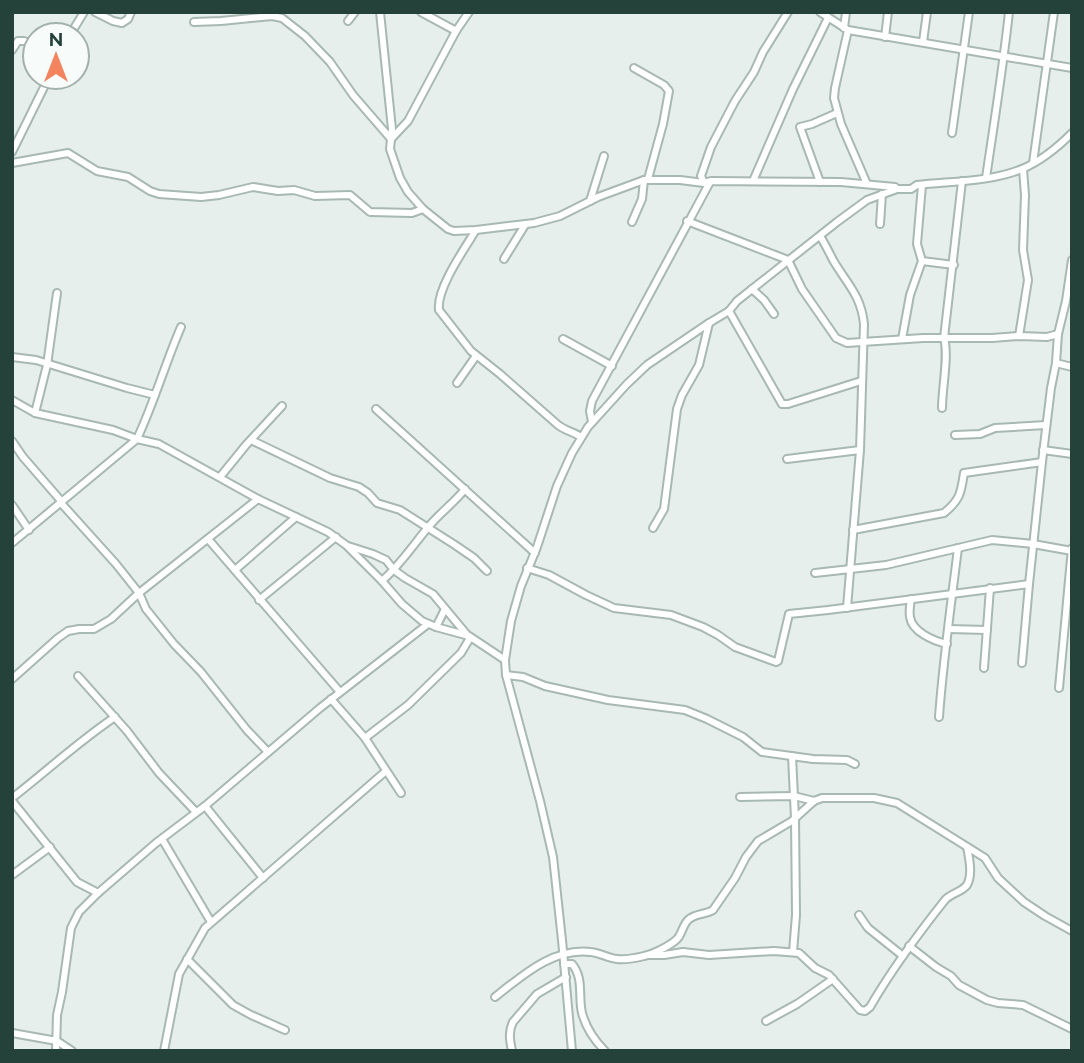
<svg xmlns="http://www.w3.org/2000/svg" width="1084" height="1063" viewBox="0 0 1084 1063" font-family="Raleway,sans-serif">
  <style>
    .lines { fill: none; stroke-linecap: round; stroke-linejoin: round }
    .street-casing { stroke: #a8b8b2; stroke-width: 10 }
    .street { stroke: #fff; stroke-width: 6 }
  </style>
  <rect width="100%" height="100%" fill="#e6efeb"/>
  <g class="lines">
    <g class="street-casing">
      <g id="street">
        <path d="M95,12L113,21L122,23L128,19L131,12"/>
        <path d="M380,12L392,129L390,149L400,178L408,192L423,209L448,229L454,231L476,230L534,223L560,216L598,197L644,180H680L704,183L711,181L841,182L895,187"/>
        <path d="M421,12L456,31"/>
        <path d="M820,12L848,30L1072,68"/>
        <path d="M348,21L355,12"/>
        <path d="M194,22L221,21L272,16L282,18L305,36L330,62L353,95L391,139L408,121L456,31L469,12"/>
        <path d="M844,28L846,12"/>
        <path d="M848,30L835,88L834,98L841,124L867,184"/>
        <path d="M70,35L84,12"/>
        <path d="M885,37L888,12"/>
        <path d="M923,42L927,12"/>
        <path d="M12,50L18,41H24L35,46"/>
        <path d="M634,68L664,85L669,91L663,124L648,179"/>
        <path d="M952,133L969,12"/>
        <path d="M12,152L49,77"/>
        <path d="M12,163L68,153L97,171L128,177L150,191L159,194L201,197L219,195L253,187L278,191L294,190L315,196L350,195L370,212L412,213L423,209"/>
        <path d="M1033,163L1054,12"/>
        <path d="M986,178C994,123 1003,68 1009,12"/>
        <path d="M753,181L793,89L828,18"/>
        <path d="M820,182L800,127L812,124L837,113"/>
        <path d="M704,183L701,176L711,147L735,101L754,72L763,52L788,12"/>
        <path d="M590,201L604,156"/>
        <path d="M687,221L788,260L802,289L836,338L847,343L923,338H992L1019,336L1047,337L1058,334"/>
        <path d="M632,222L642,199L644,180"/>
        <path d="M880,224L882,194"/>
        <path d="M476,230C465,248 436,289 439,310L471,351L500,374L558,425C566,431 574,432 581,437"/>
        <path d="M820,236C825,244 829,252 833,260C847,284 861,295 864,324L860,450L847,608"/>
        <path d="M504,259L525,225"/>
        <path d="M922,261L954,265"/>
        <path d="M752,289L764,300L774,314"/>
        <path d="M729,311L782,404H788L861,381"/>
        <path d="M1019,336L1028,280L1023,250L1025,195L1023,169"/>
        <path d="M563,339L612,366"/>
        <path d="M902,339L910,295L922,261L917,244L922,185"/>
        <path d="M12,357L36,360L127,388L155,395"/>
        <path d="M1056,363L1072,367"/>
        <path d="M457,383L476,356"/>
        <path d="M12,400L35,413L113,430L137,439L159,444L258,499L328,532L346,545L382,581L402,604L422,621L436,627L469,636L505,660"/>
        <path d="M942,408C942,388 949,356 944,338L962,181"/>
        <path d="M376,409L535,553"/>
        <path d="M35,413L47,365L57,293"/>
        <path d="M592,422L590,411L592,401L710,182"/>
        <path d="M955,435L980,434L995,428L1046,425"/>
        <path d="M251,440L330,478L359,487L368,493L377,503L400,510L455,545L474,558L487,571"/>
        <path d="M12,441L23,457L62,502"/>
        <path d="M1043,450L1072,454"/>
        <path d="M787,459L860,450"/>
        <path d="M220,477L246,445L282,406"/>
        <path d="M61,503L116,564L139,593L146,609L174,644L201,672L247,730L268,752"/>
        <path d="M12,505L29,530"/>
        <path d="M653,528L664,509L677,409L682,395L699,365L709,323"/>
        <path d="M853,530L944,513C960,500 961,493 964,473L1042,462"/>
        <path d="M208,539L340,692"/>
        <path d="M12,543L137,439C154,403 165,364 181,327"/>
        <path d="M348,546L373,554L386,560L394,570L405,578L433,594L468,636"/>
        <path d="M527,568L549,575L586,595L614,608L671,615L703,627L718,635L735,647L776,662L778,661L789,614L828,610L1029,584"/>
        <path d="M235,570L296,517"/>
        <path d="M815,573L886,565L992,540L1033,544L1072,551"/>
        <path d="M382,581C402,563 413,545 430,525C441,512 455,502 465,489"/>
        <path d="M911,599C910,605 909,612 910,617C912,632 934,641 947,644"/>
        <path d="M259,600L336,537"/>
        <path d="M436,627L445,609"/>
        <path d="M949,629L987,630"/>
        <path d="M1022,663L1029,584L1042,462L1051,388L1056,363L1058,334L1066,301L1072,260"/>
        <path d="M984,668L990,588"/>
        <path d="M506,675L523,677L545,686L608,700L685,710L707,719L743,737L762,752L813,759L847,760L855,764"/>
        <path d="M78,676L127,731L159,773L196,812"/>
        <path d="M12,679L58,638L68,631L79,629H94L111,619L139,593L258,499"/>
        <path d="M1059,688L1072,548"/>
        <path d="M331,699L365,738L401,793"/>
        <path d="M939,717C943,661 951,605 958,548"/>
        <path d="M365,738L408,705L461,653L470,638"/>
        <path d="M792,756L795,818L796,915L793,952"/>
        <path d="M740,797L794,796L814,801L822,798H874L897,803L985,858L998,878L1024,902L1045,916L1072,931"/>
        <path d="M12,798C47,771 79,741 115,717"/>
        <path d="M12,801L77,882L98,893"/>
        <path d="M205,806L263,878"/>
        <path d="M162,839L211,922"/>
        <path d="M12,875L50,847"/>
        <path d="M859,915L868,928L903,956"/>
        <path d="M909,946L936,967L951,976L959,985L987,1000L998,1003L1023,1005L1072,1029"/>
        <path d="M648,955H664L683,952L709,955L774,951L799,953L815,968L829,975L860,1010L865,1011L870,1007C892,969 918,934 945,900C951,893 962,892 967,885C973,874 969,858 967,847"/>
        <path d="M187,959L233,1005L251,1015L285,1030"/>
        <path d="M564,964H572C584,978 578,996 582,1013C586,1028 594,1040 605,1051"/>
        <path d="M495,997C523,975 554,947 591,952C600,953 608,958 617,959C626,960 636,958 644,956C653,954 672,945 678,938C682,933 683,925 688,920C695,913 705,915 713,910L735,878L746,857L758,841L792,821L814,801"/>
        <path d="M766,1021L797,1004L833,979"/>
        <path d="M12,1033L57,1041L72,1051"/>
        <path d="M56,1051L57,1015L62,992L71,928L79,912L98,893L156,843L205,806L320,708L428,624"/>
        <path d="M164,1051L179,974L205,928L386,771"/>
        <path d="M512,1051C510,1041 508,1032 513,1022L537,994L566,977"/>
        <path d="M572,1051L562,940L553,857L540,801L506,675L505,660L511,621L521,586L537,547L557,486L572,453L588,427L627,384L647,365L709,323L729,311L737,301L837,222L867,200L897,189H911L917,185C952,181 990,182 1022,169C1041,161 1058,147 1072,133"/>
      </g>
    </g>
    <use href="#street" class="street"/>
  </g>
  <rect width="1084" height="1063" fill="none" stroke="#24423a" stroke-width="28"/>
  <g transform="translate(56 56)"><circle r="33" fill="#f7fbf9" stroke="#a3b1ad" stroke-width="2"/>
  <path d="M0-5L12 26L0 18L-12 26Z" fill="#f4845f"/>
  <text y="-10" font-size="19" font-weight="bold" text-anchor="middle" fill="#24423a">N</text>
  </g>
</svg>
